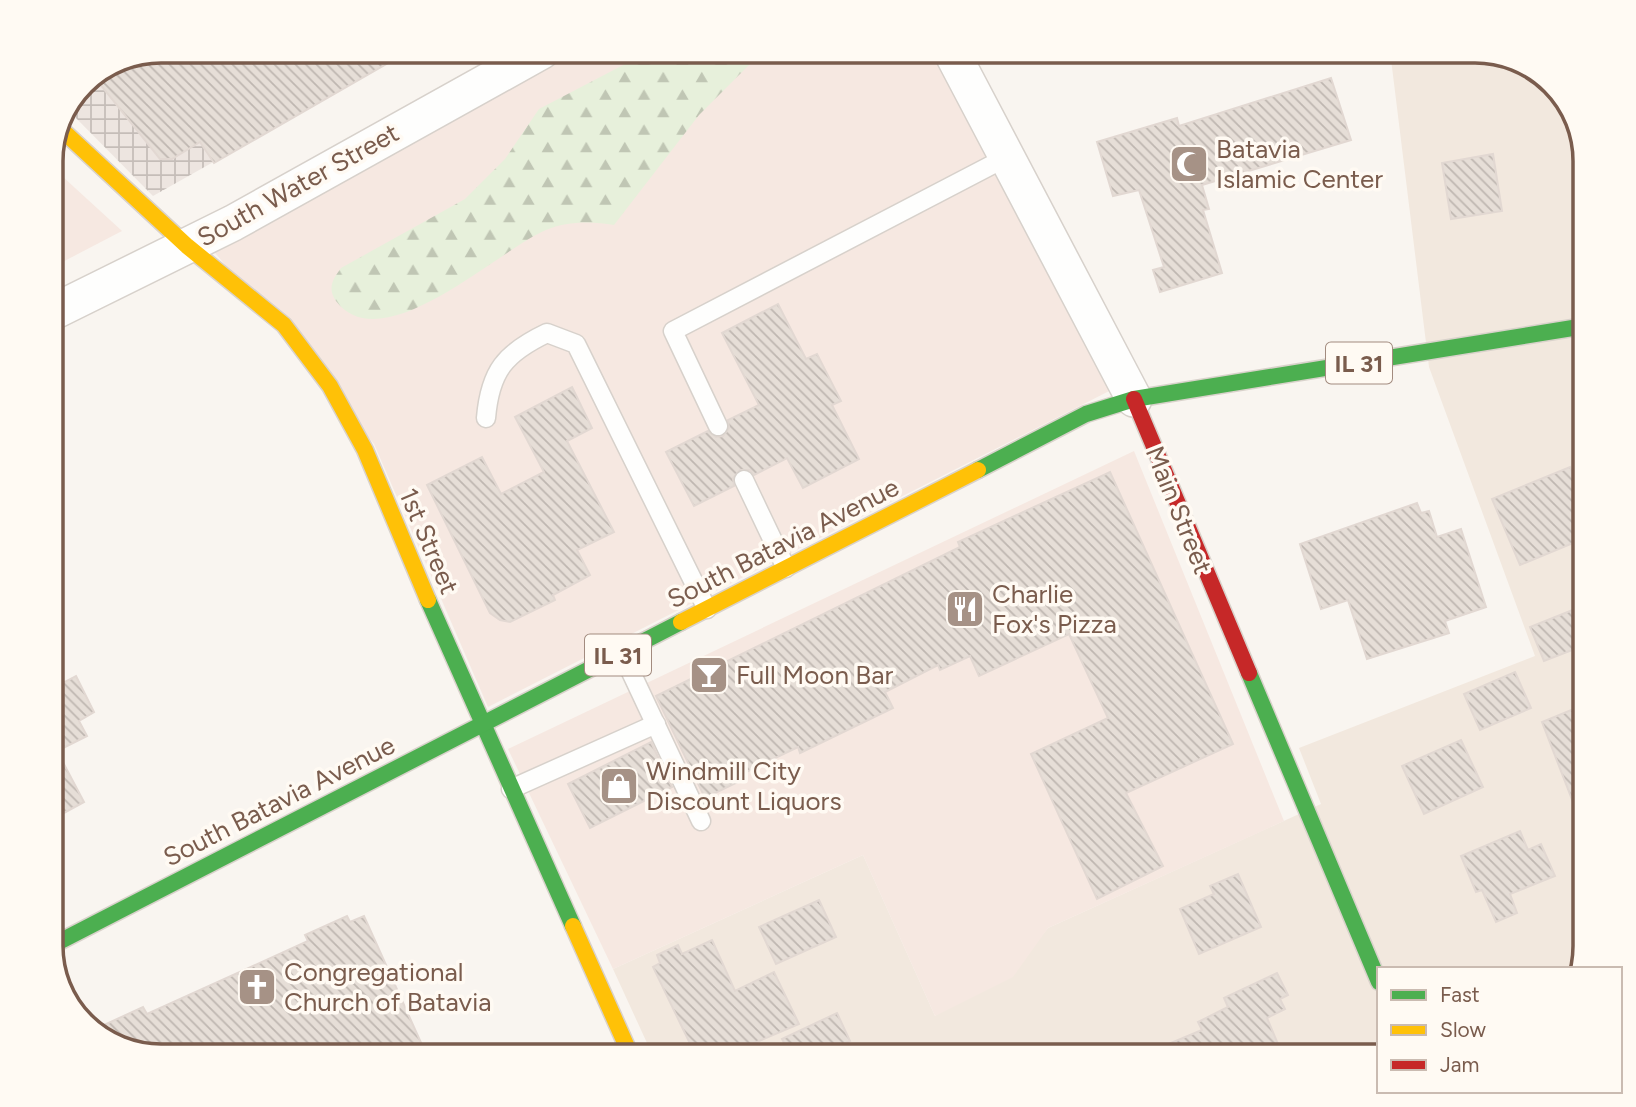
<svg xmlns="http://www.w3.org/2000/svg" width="1636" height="1107" viewBox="0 0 1636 1107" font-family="Figtree,sans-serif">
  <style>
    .residential { fill: #f2e8de }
    .commercial { fill: #f6e8e1 }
    .industrial { fill: url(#industrial-grid) }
    .forest { fill: url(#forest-firs) }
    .building { fill: url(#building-back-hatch); stroke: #e2d8d2; stroke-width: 2 }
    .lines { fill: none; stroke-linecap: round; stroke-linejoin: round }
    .lane-casing { stroke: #d7d1cb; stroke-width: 21 }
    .street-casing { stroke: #d7d1cb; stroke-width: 38 }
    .fast-casing { stroke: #d9d2cb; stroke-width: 19 }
    .slow-casing { stroke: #d9d2cb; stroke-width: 19 }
    .jam-casing { stroke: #d9d2cb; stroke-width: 19 }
    .lane { stroke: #fefefd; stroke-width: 18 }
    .street { stroke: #fefefd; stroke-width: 35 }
    .fast { stroke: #4caf50; stroke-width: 16 }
    .slow { stroke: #ffc107; stroke-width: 16 }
    .jam { stroke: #c62828; stroke-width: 16 }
    .labels { text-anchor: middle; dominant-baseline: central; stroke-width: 7; stroke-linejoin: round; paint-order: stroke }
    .shield { fill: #fffaf3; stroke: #a28b7f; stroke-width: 2 }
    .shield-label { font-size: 24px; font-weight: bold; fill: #7a5c4d }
    .poi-label { font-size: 26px; fill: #7a5c4d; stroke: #fffaf3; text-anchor: start }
    .street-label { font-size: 26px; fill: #7a5c4d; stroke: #fffaf3 }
    .rim { fill: none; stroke: #7a5c4d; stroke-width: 3.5 }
  </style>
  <defs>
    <pattern id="industrial-grid" width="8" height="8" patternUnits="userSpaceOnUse" patternTransform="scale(1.75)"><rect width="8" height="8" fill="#ede5e0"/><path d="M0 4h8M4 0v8" fill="none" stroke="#c5bdb8"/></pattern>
    <pattern id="forest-firs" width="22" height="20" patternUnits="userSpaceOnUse" patternTransform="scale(1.75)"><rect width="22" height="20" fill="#e7f0db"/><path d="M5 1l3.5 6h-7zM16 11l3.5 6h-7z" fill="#c0c6b4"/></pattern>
    <pattern id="building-back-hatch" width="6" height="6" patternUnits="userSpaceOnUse" patternTransform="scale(1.75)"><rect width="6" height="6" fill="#e6ded7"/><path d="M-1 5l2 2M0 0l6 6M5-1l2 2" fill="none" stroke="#bfb7b1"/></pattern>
  </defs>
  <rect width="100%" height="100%" fill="#f9f5f0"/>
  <path class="residential" d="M1390,51H1475L1537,70L1571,106L1585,161V946L1578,969H1379V1056H653L613,969L863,855L935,1016L1030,949L1048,928L1321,804L1299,748L1535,656L1429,367Z"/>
  <g class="commercial">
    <path d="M579,51H940L1119,386L488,707L374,444L206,242Z"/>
    <path d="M51,166L122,231L51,268Z"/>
    <path d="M1134,451L1284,821L1048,928L1013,977L935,1016L863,855L613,969L508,749Z"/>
  </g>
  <path class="industrial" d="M161,51H410L153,196L70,112L83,83Z"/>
  <path class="forest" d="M650,51H763L699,115L614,225C592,221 567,221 546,230C498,250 382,362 336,301C327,288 333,279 341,268L465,199L505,159L539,109Z"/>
  <g class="building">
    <path d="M161,51H409L214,163L200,142L172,159H160L95,78Z"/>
    <path d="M1331,78L1351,140L1202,185L1209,209L1203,210L1222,273L1160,292L1153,270L1164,267L1139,190L1113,196L1097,142L1177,118L1179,126Z"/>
    <path d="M1493,154L1502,211L1451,219L1442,163Z"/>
    <path d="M778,304L806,359L817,354L841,401L832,405L859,459L803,488L787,458L754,475L750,470H740L733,478L734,486L694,506L666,452L708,431L716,437L723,436L729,428L728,420L759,405L722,333Z"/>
    <path d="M572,387L592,428L567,441L614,532L577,550L590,575L553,595L555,600L510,622L500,620L490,613L427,485L482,457L501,494L544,472L515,417Z"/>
    <path d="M1570,467L1585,505V538L1520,565L1492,499Z"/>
    <path d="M1110,472L1233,744L1126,793L1163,866L1097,899L1031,754L1108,718L1069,634L979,676L970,656L940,670L938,665L885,692L893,708L800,753L798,747L740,775L742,780L705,798L656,696L960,547L958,542Z"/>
    <path d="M1417,503L1421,513L1429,511L1437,537L1461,529L1486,607L1445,621L1449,633L1367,659L1348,600L1321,609L1300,544Z"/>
    <path d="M1585,605V645L1544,661L1530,627Z"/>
    <path d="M1515,672L1531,708L1480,730L1464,694Z"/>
    <path d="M76,676L94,712L79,721L87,736L57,751L84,802L51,820V689Z"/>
    <path d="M1576,708L1585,731L1583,828L1542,722Z"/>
    <path d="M1461,740L1483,787L1424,814L1402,766Z"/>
    <path d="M651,742L672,787L590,828L568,784Z"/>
    <path d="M1520,831L1528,850L1541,844L1555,876L1510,894L1517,913L1496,922L1482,890L1476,892L1461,856Z"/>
    <path d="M1238,874L1261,927L1199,954L1180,909L1214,894L1210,886Z"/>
    <path d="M819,900L836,937L776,964L759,927Z"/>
    <path d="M347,916L350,922L364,916L427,1056H161L112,1041L104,1025L143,1007L147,1014L308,941L305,935Z"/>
    <path d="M712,940L735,991L774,972L799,1024L724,1056H696L653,967L660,963L657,955L678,945L682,954Z"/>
    <path d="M1277,973L1288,995L1280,999L1285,1009L1267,1018L1283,1056H1140L1202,1030L1198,1022L1228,1007L1224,998Z"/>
    <path d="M837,1013L850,1041L817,1056H791L782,1039Z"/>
  </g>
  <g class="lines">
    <g class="lane-casing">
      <g id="lane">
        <path d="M486,418C490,371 505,353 547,333L576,344L707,609"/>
        <path d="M718,426L673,331L1007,157"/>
        <path d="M744,480L786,568"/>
        <path d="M622,653L701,821"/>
        <path d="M511,789L656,724"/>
      </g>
    </g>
    <g class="street-casing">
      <g id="street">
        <path d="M951,51L1134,399"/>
        <path d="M51,313L233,223L542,51"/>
      </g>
    </g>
    <g class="fast-casing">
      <g id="fast">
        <path d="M978,470L1086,414L1134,399L1585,326"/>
        <path d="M428,600L573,926"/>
        <path d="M1249,673L1379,982"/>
        <path d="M51,946L681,622"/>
      </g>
    </g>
    <g class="slow-casing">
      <g id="slow">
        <path d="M62,130L187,246L284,325L330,386L365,450L428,600"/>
        <path d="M681,622L978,470"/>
        <path d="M573,926L631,1056"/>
      </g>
    </g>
    <g class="jam-casing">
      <path id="jam" d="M1134,399L1249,673"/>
    </g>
    <use href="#lane" class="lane"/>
    <use href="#street" class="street"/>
    <use href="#fast" class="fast"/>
    <use href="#slow" class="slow"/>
    <use href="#jam" class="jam"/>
  </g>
  <defs>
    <g id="mosque-square" transform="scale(2.0125)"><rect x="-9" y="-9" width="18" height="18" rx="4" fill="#a69286" stroke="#fffaf3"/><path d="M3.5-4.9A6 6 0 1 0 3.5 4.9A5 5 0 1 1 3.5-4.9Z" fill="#fff"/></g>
    <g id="restaurant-square" transform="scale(2.0125)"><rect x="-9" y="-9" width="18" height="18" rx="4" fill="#a69286" stroke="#fffaf3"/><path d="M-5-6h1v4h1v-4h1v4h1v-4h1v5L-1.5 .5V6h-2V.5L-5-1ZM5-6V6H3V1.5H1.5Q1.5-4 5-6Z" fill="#fff"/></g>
    <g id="bar-square" transform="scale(2.0125)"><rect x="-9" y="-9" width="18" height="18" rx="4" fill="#a69286" stroke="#fffaf3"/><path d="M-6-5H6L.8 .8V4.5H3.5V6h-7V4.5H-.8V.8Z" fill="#fff"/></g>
    <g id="shop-square" transform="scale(2.0125)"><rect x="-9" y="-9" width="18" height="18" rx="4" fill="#a69286" stroke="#fffaf3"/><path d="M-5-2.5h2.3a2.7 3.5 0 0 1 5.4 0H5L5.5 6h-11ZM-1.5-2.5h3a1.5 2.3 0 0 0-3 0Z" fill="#fff"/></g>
    <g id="church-square" transform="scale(2.0125)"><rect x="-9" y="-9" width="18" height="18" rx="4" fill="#a69286" stroke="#fffaf3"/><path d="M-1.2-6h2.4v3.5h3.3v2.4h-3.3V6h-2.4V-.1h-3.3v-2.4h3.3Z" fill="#fff"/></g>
  </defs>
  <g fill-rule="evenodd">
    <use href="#mosque-square" x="1189" y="164"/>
    <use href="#restaurant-square" x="965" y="609"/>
    <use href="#bar-square" x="709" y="675"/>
    <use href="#shop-square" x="619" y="786"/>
    <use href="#church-square" x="257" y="987"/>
  </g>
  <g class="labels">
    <g class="shield">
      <rect x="1326" y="342.5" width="66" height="41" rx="5"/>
      <rect x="585" y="634.5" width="66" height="41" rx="5"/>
    </g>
    <g class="shield-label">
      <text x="1359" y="363">IL 31</text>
      <text x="618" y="655">IL 31</text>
    </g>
    <g class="poi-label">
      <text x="1216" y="149">Batavia<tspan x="1216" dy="30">Islamic Center</tspan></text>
      <text x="992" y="594">Charlie<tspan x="992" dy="30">Fox's Pizza</tspan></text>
      <text x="736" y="675">Full Moon Bar</text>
      <text x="646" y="771">Windmill City<tspan x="646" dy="30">Discount Liquors</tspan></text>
      <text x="284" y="972">Congregational<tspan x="284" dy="30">Church of Batavia</tspan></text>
    </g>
    <g class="street-label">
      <text transform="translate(298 185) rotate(-29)">South Water Street</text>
      <text transform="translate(1179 510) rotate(68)">Main Street</text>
      <text transform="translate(429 541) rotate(67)">1st Street</text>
      <text transform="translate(783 543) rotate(-27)">South Batavia Avenue</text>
      <text transform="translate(279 801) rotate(-27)">South Batavia Avenue</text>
    </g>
  </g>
  <path d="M0 0H1636V1107H0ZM161 63H1475A98 98 0 0 1 1573 161V946A98 98 0 0 1 1475 1044H161A98 98 0 0 1 63 946V161A98 98 0 0 1 161 63Z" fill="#fffaf3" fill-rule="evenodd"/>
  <path class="rim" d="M161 63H1475A98 98 0 0 1 1573 161V946A98 98 0 0 1 1475 1044H161A98 98 0 0 1 63 946V161A98 98 0 0 1 161 63Z"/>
  <rect x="1377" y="967" width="245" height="126" fill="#fffaf3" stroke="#cabbb1" stroke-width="2"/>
  <rect x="1391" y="990" width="35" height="10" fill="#4caf50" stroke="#cabbb1" stroke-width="2"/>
  <text x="1440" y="1002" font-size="21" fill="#7a5c4d">Fast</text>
  <rect x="1391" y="1025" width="35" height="10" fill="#ffc107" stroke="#cabbb1" stroke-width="2"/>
  <text x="1440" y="1037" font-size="21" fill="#7a5c4d">Slow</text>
  <rect x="1391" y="1060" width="35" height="10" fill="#c62828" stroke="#cabbb1" stroke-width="2"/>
  <text x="1440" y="1072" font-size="21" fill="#7a5c4d">Jam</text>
</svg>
